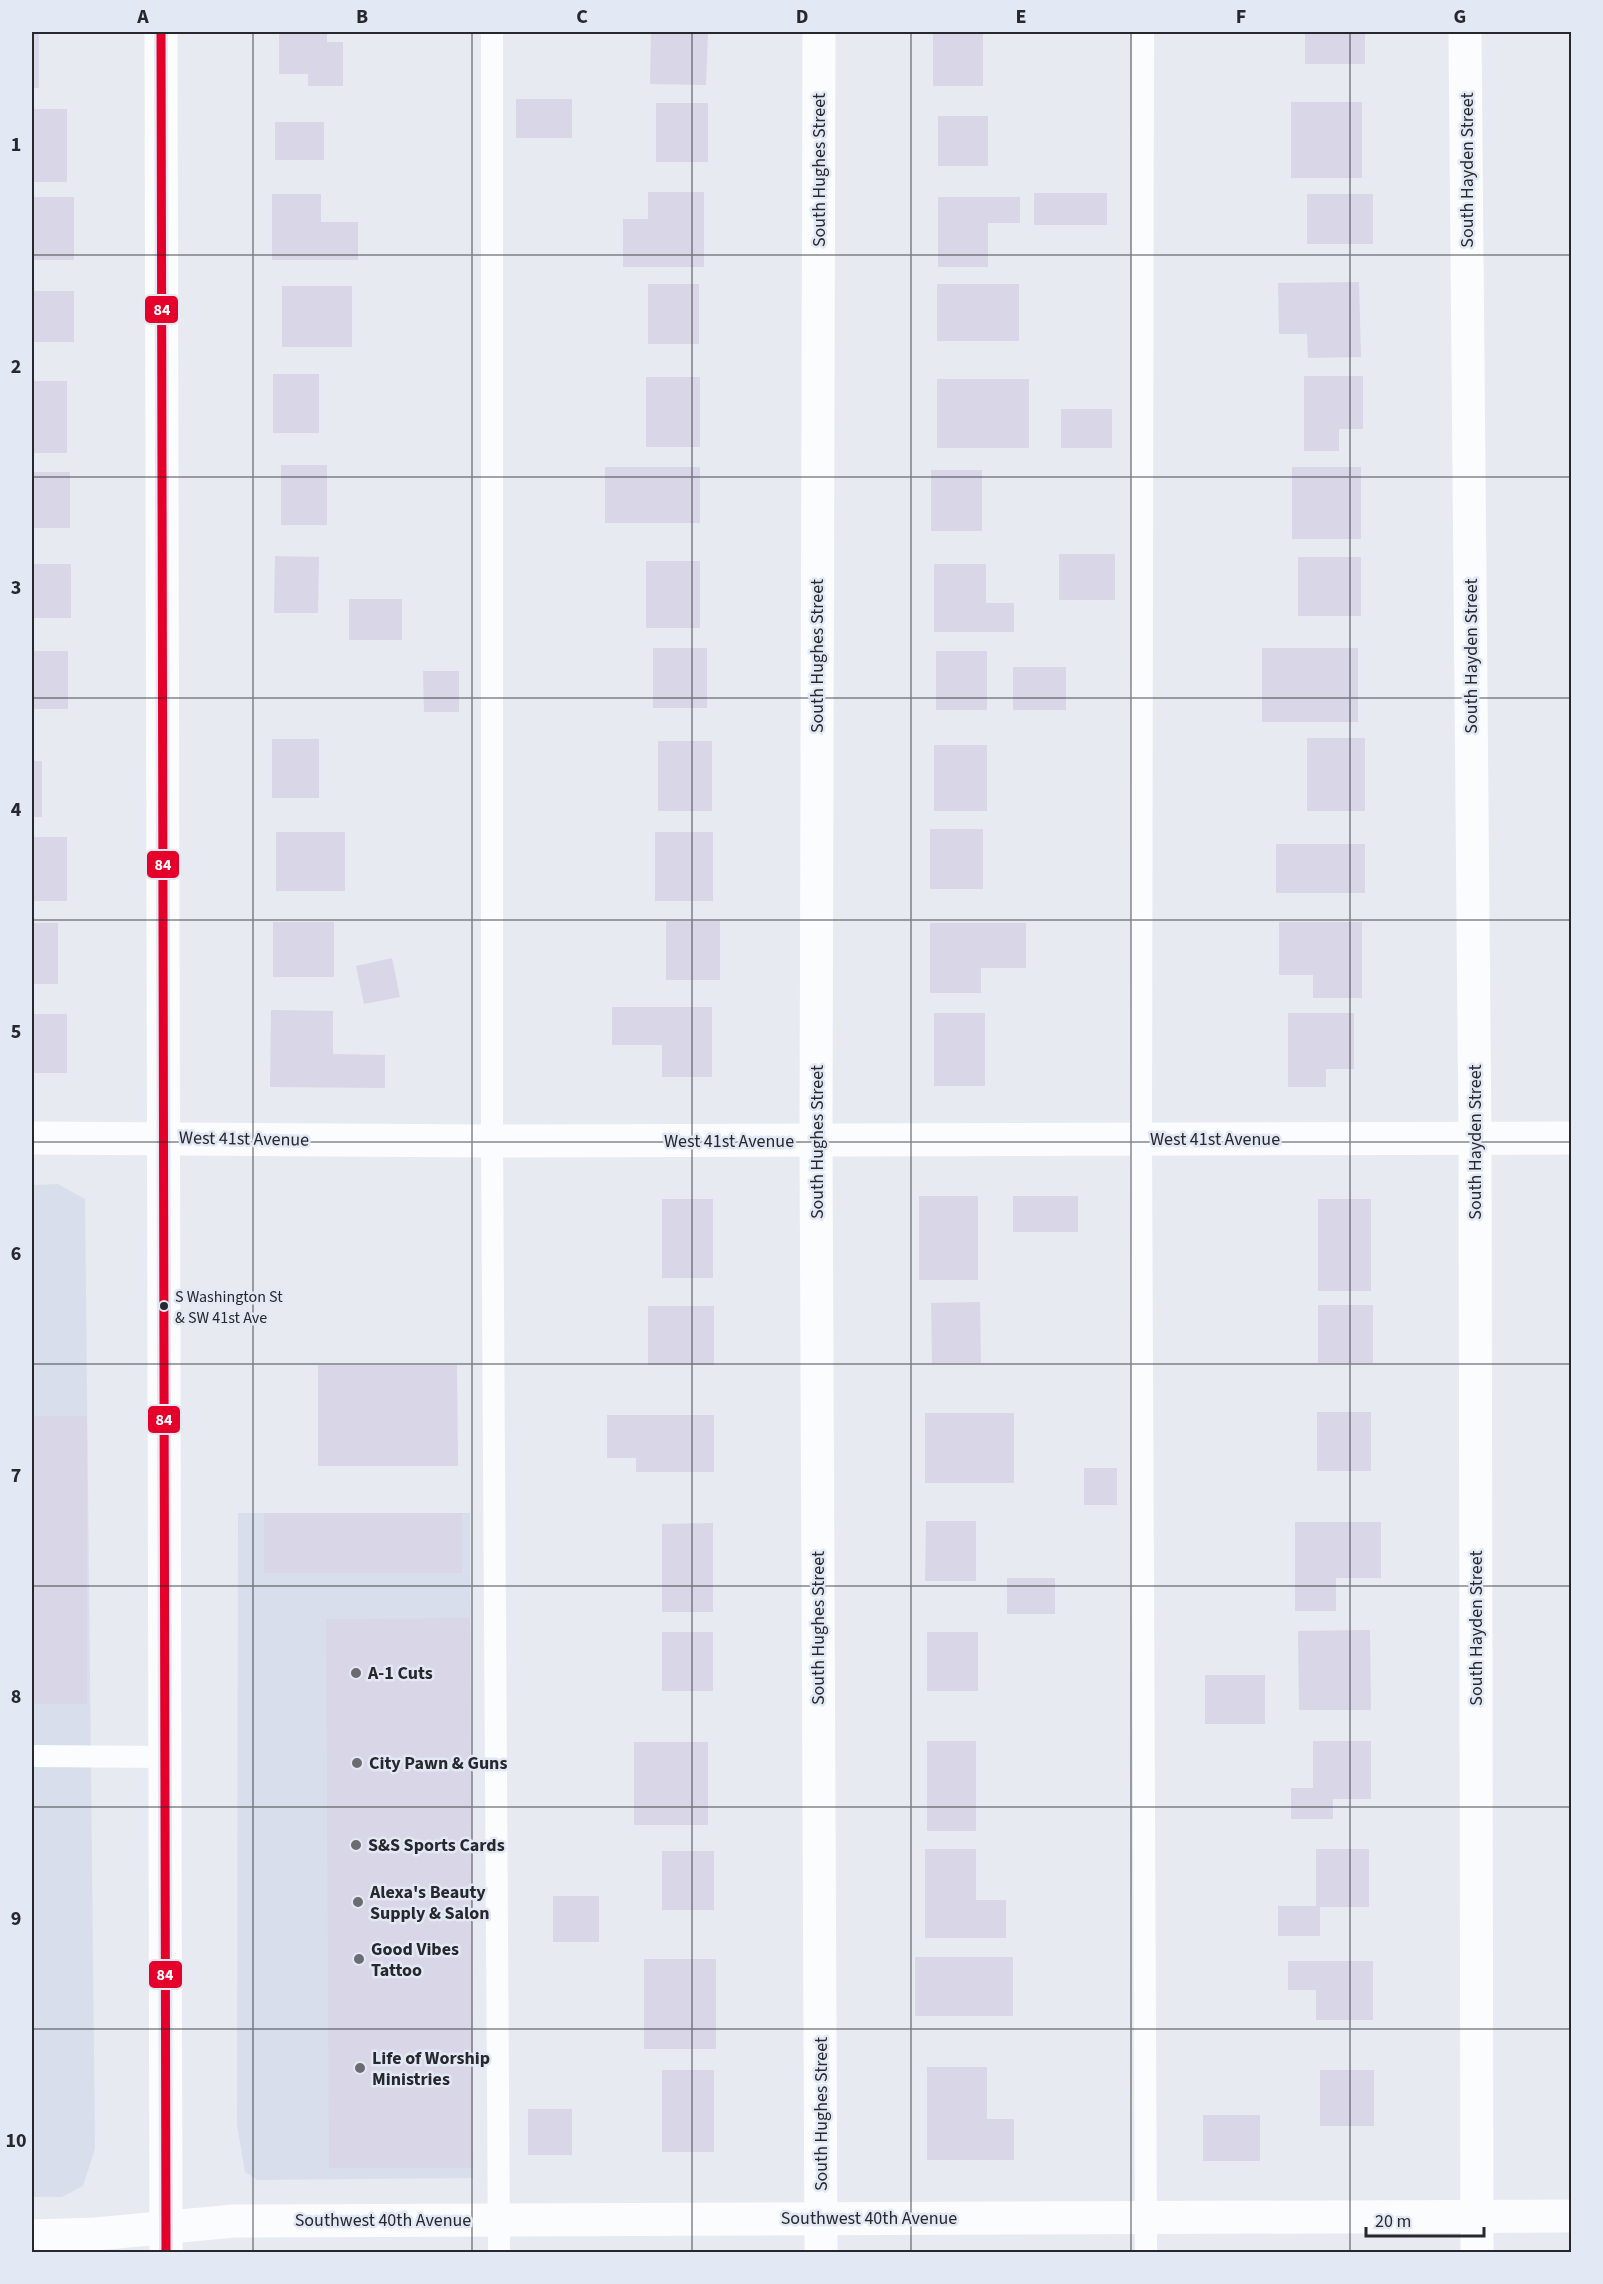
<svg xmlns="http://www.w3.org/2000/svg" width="1603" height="2284" viewBox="0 0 1603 2284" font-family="'Source Sans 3',sans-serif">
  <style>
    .built { fill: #d9deec }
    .building { fill: #d8d6e7 }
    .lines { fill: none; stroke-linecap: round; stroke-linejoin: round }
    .lane { stroke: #fbfcfd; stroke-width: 22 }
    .street { stroke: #fbfcfd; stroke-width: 33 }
    .secondary { stroke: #fbfcfd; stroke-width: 33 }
    .bus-1-casing { stroke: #e3e8f5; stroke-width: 14 }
    .bus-1 { stroke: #e4002b; stroke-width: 9 }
    .grid { fill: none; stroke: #27282d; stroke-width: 1.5; stroke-opacity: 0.55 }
    .bus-dot { fill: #27282d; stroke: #e3e8f5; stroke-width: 2 }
    .poi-dot { fill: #6a6c72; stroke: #e3e8f5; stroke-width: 2 }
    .labels { text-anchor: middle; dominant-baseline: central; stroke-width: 5; stroke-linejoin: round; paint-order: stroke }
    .bus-label { font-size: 16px; fill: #27282d; stroke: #e3e8f5; text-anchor: start }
    .street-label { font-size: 18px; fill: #27282d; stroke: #e3e8f5 }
    .poi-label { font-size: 18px; font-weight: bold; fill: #27282d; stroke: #e3e8f5; text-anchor: start }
    .line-badge { stroke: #e3e8f5; stroke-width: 2 }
    .badge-label { font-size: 16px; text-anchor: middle; font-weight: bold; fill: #fff }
    .neatline { fill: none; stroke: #27282d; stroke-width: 2 }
    .grid-label { font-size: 20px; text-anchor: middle; font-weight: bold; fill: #27282d }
  </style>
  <rect width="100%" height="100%" fill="#e7eaf1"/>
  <g class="built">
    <path d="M58,1184L85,1199L95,2149L83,2186L62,2197H32V1185Z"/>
    <path d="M238,1513H470L473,2178L257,2180L245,2172L237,2125Z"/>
  </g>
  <g class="building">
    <rect x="32" y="32" width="7" height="56"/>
    <path d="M279,32H327V42H343V86H308V74H279Z"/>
    <path d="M651,32H708L706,85L650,84Z"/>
    <rect x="933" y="32" width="50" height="54"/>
    <rect x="1305" y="32" width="60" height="32"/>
    <rect x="516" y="99" width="56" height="39"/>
    <rect x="1291" y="102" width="71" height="76"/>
    <rect x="656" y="103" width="52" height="59"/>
    <rect x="32" y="109" width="35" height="73"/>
    <rect x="938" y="116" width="50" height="50"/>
    <rect x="275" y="122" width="49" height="38"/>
    <path d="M648,192H704V267H623V219H648Z"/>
    <rect x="1034" y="193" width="73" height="32"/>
    <path d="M272,194H321V222H358V260H272Z"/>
    <rect x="1307" y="194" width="66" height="50"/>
    <rect x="32" y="197" width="42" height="63"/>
    <path d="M938,197H1020V223H988V267H938Z"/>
    <path d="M1359,282L1361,357L1308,358L1307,334H1279L1278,283Z"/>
    <rect x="648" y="284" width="51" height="60"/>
    <rect x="937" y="284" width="82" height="57"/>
    <rect x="282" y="286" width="70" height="61"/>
    <rect x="32" y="291" width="42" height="51"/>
    <rect x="273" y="374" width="46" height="59"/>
    <path d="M1304,376H1363V429H1339V451H1304Z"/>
    <rect x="646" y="377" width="54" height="70"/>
    <rect x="937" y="379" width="92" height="69"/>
    <rect x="32" y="381" width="35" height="72"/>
    <rect x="1061" y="409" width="51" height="39"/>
    <rect x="281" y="465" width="46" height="60"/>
    <rect x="605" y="467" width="95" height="56"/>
    <rect x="1292" y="467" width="69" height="72"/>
    <rect x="931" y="470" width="51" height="61"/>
    <rect x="32" y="472" width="38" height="56"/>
    <rect x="1059" y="554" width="56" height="46"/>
    <path d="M275,556L319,557L318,613H274Z"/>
    <rect x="1298" y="557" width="63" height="59"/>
    <rect x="646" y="561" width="54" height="67"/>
    <rect x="32" y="564" width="39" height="54"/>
    <path d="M934,564H986V603H1014V632H934Z"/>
    <rect x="349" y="599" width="53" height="41"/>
    <rect x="653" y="648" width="54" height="60"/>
    <rect x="1262" y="648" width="96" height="74"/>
    <rect x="32" y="651" width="36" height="58"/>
    <rect x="936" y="651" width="51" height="59"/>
    <rect x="1013" y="667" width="53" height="43"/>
    <path d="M423,671H459V712H424Z"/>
    <rect x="1307" y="738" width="58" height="73"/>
    <rect x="272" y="739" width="47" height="59"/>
    <rect x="658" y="741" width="54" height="70"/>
    <rect x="934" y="745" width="53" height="66"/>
    <rect x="32" y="761" width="10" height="56"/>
    <rect x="930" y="829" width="53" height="60"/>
    <rect x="276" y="832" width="69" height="59"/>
    <rect x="655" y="832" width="58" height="69"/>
    <rect x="32" y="837" width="35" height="64"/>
    <rect x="1276" y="844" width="89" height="49"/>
    <rect x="666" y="921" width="54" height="59"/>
    <rect x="273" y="922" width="61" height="55"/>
    <path d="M1279,922H1362V998H1313V975H1279Z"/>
    <rect x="32" y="923" width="26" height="61"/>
    <path d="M930,923H1026V968H981V993H930Z"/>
    <path d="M392,958L400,997L364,1004L356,966Z"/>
    <path d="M612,1007H712V1077H662V1045H612Z"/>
    <path d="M271,1010L333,1011V1054L385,1055V1088L270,1087Z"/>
    <rect x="934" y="1013" width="51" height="73"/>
    <path d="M1288,1013H1354V1069H1326V1087H1288Z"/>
    <rect x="32" y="1014" width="35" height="59"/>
    <rect x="919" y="1196" width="59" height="84"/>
    <rect x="1013" y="1196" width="65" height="36"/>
    <rect x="662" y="1199" width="51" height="79"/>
    <rect x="1318" y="1199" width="53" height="92"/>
    <path d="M980,1302L981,1363H932L931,1303Z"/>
    <rect x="1318" y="1305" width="55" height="58"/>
    <rect x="648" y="1306" width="66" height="59"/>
    <path d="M318,1365H457L458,1466H318Z"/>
    <rect x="1317" y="1412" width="54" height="59"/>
    <rect x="925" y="1413" width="89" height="70"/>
    <path d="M607,1415H714V1472H636V1458H607Z"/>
    <rect x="32" y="1416" width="55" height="288"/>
    <rect x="1084" y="1468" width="33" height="37"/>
    <rect x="264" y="1513" width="198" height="60"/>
    <path d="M926,1521H976V1581H925Z"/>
    <path d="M1295,1522H1381V1578H1336V1611H1295Z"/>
    <path d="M713,1523V1612H662V1524Z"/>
    <rect x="1007" y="1578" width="48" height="36"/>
    <path d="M470,1618L473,2168H329L326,1619Z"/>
    <path d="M1370,1630L1371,1710H1299L1298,1631Z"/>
    <rect x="662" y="1632" width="51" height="59"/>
    <rect x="927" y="1632" width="51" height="59"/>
    <rect x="1205" y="1675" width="60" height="49"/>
    <rect x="927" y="1741" width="49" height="90"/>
    <path d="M1313,1741H1371V1799H1333V1819H1291V1788H1313Z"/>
    <rect x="634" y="1742" width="74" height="83"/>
    <path d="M925,1849H976V1900H1006V1938H925Z"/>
    <path d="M1316,1849H1369V1907H1320V1936H1278V1906H1316Z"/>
    <rect x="662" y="1851" width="52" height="59"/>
    <rect x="553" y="1896" width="46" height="46"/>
    <rect x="915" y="1957" width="98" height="59"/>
    <rect x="644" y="1959" width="72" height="90"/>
    <path d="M1288,1961H1373V2020H1316V1990H1288Z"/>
    <path d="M927,2067H987V2119H1014V2160H927Z"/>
    <rect x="662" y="2070" width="52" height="82"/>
    <rect x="1320" y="2070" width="54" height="56"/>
    <rect x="528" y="2109" width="44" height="46"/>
    <rect x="1203" y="2115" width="57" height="46"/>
  </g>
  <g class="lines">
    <g class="lane">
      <path d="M492,32V1141L499,2252"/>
      <path d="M1143,32L1141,1139L1146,2252"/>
      <path d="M32,1756L165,1757"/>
    </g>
    <g class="street">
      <path d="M819,32L816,1141L821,2252"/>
      <path d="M1465,32L1475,1139L1477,2252"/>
      <path d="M32,1138L492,1141L1572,1138"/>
      <path d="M32,2236L96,2234L234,2221L1572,2216"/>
    </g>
    <path class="secondary" d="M161,32L166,2252"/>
    <g class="bus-1-casing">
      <path id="bus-1" d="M161,32L166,2252"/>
    </g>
    <use href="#bus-1" class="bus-1"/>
  </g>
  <path class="grid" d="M253,32V2252M472,32V2252M692,32V2252M911,32V2252M1131,32V2252M1350,32V2252M32,255H1572M32,477H1572M32,698H1572M32,920H1572M32,1142H1572M32,1364H1572M32,1586H1572M32,1807H1572M32,2029H1572"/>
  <circle class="bus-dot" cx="164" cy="1306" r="5"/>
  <g class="poi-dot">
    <circle cx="356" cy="1673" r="6"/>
    <circle cx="357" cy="1763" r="6"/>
    <circle cx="356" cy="1845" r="6"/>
    <circle cx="358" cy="1902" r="6"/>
    <circle cx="359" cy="1959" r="6"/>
    <circle cx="360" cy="2068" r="6"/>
  </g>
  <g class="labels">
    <g class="bus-label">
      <text x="175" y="1297">S Washington St<tspan x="175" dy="21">&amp; SW 41st Ave</tspan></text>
    </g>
    <g class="street-label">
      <text transform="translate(819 170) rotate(-90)">South Hughes Street</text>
      <text transform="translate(1467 170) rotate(-90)">South Hayden Street</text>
      <text transform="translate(817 656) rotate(-90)">South Hughes Street</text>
      <text transform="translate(1471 656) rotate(-90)">South Hayden Street</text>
      <text transform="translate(244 1139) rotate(1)">West 41st Avenue</text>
      <text x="1215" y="1139">West 41st Avenue</text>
      <text x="729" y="1141">West 41st Avenue</text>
      <text transform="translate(817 1142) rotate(-90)">South Hughes Street</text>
      <text transform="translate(1475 1142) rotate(-90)">South Hayden Street</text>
      <text transform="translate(818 1628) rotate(-90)">South Hughes Street</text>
      <text transform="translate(1476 1628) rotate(-90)">South Hayden Street</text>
      <text transform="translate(821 2114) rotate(-90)">South Hughes Street</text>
      <text x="869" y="2218">Southwest 40th Avenue</text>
      <text x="383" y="2220">Southwest 40th Avenue</text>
    </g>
    <g class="poi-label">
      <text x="368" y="1673">A-1 Cuts</text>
      <text x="369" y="1763">City Pawn &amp; Guns</text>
      <text x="368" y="1845">S&amp;S Sports Cards</text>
      <text x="370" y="1892">Alexa's Beauty<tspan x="370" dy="21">Supply &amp; Salon</tspan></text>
      <text x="371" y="1949">Good Vibes<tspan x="371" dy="21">Tattoo</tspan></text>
      <text x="372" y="2058">Life of Worship<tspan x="372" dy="21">Ministries</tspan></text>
    </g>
  </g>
  <g class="line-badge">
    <rect x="144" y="295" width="35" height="29" rx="6" fill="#e4002b"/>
    <rect x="146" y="850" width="34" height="29" rx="6" fill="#e4002b"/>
    <rect x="147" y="1405" width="34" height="29" rx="6" fill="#e4002b"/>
    <rect x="148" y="1960" width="35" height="29" rx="6" fill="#e4002b"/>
  </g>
  <g class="badge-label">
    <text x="162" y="315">84</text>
    <text x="163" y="870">84</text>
    <text x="164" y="1425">84</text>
    <text x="165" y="1980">84</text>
  </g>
  <rect width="1603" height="2284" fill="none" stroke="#e3e8f5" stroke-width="66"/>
  <path d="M1366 2227v9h118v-9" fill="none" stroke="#27282d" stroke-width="3"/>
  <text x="1375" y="2227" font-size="18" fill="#27282d" stroke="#e3e8f5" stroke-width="4.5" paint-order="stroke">20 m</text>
  <rect x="33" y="33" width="1537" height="2218" class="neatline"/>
  <g class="grid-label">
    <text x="143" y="23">A</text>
    <text x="362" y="23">B</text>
    <text x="582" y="23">C</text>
    <text x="802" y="23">D</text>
    <text x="1021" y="23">E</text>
    <text x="1241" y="23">F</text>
    <text x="1460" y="23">G</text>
    <text x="16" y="151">1</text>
    <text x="16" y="373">2</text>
    <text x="16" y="594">3</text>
    <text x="16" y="816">4</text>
    <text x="16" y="1038">5</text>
    <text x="16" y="1260">6</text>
    <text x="16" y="1482">7</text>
    <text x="16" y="1703">8</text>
    <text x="16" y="1925">9</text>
    <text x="16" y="2147">10</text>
  </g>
</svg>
